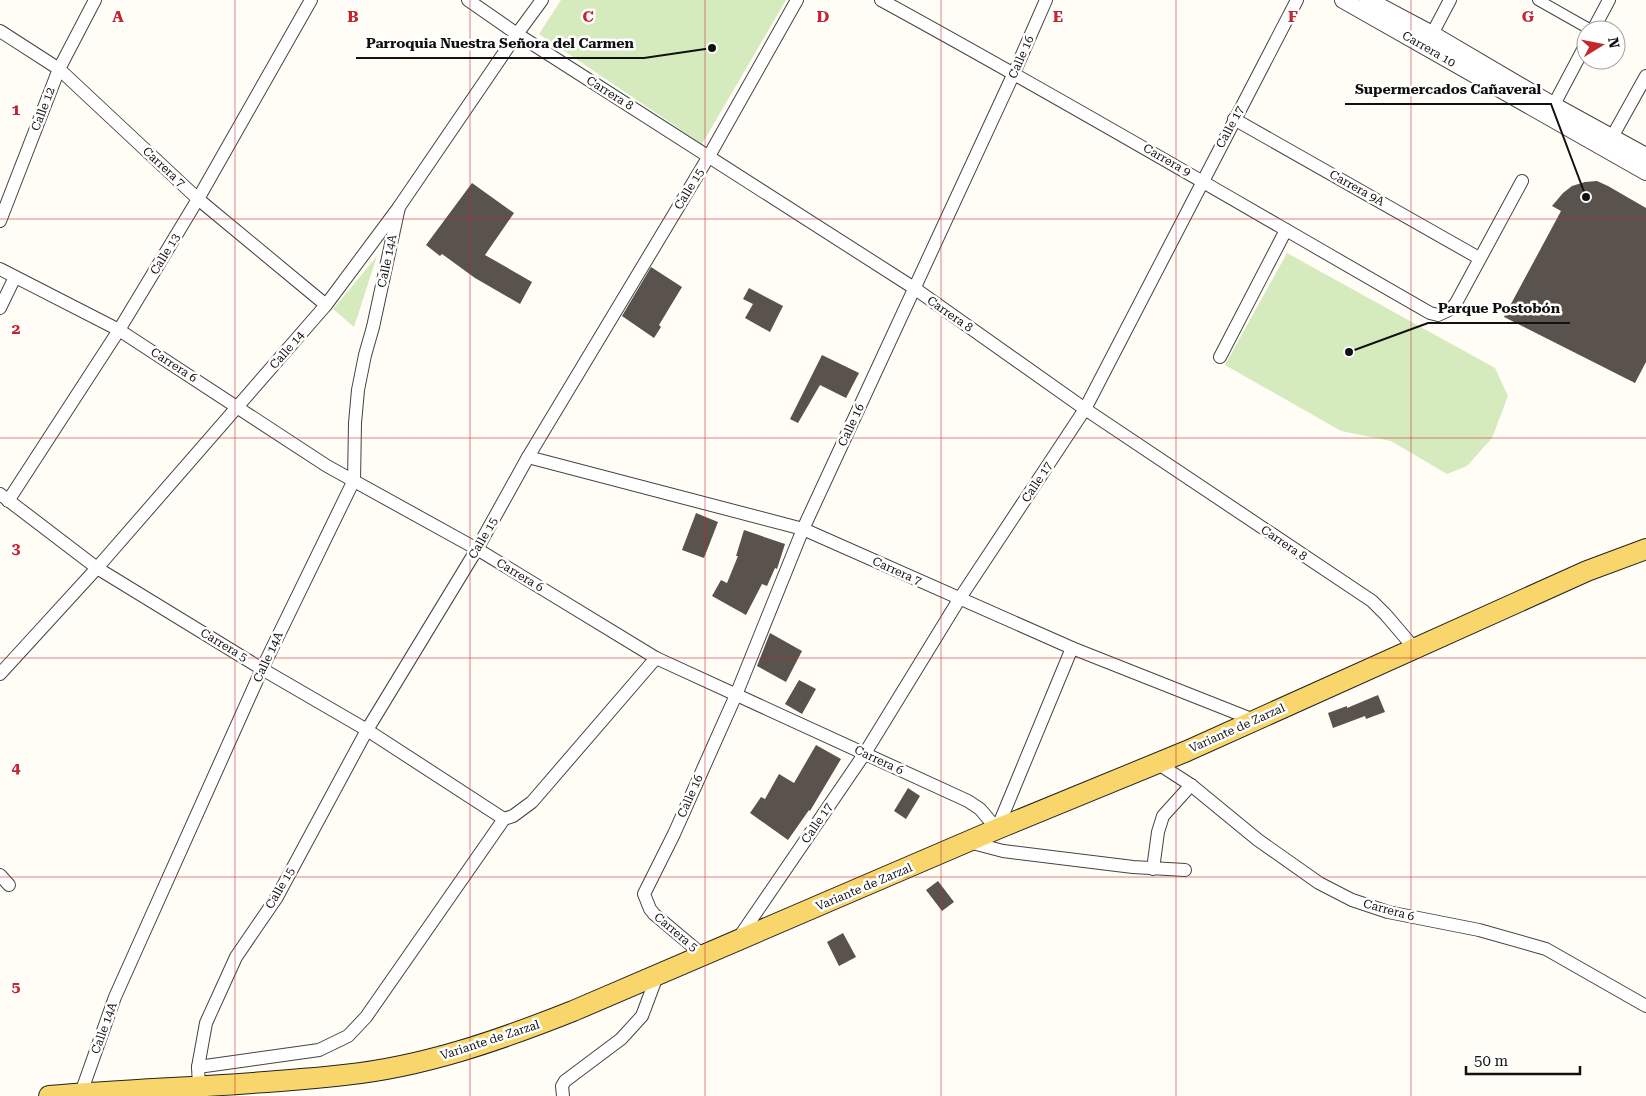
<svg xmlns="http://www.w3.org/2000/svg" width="1646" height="1096" viewBox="0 0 1646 1096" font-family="'Roboto Serif',serif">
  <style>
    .green { fill: #d5ebbd }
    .building { fill: #5a524d }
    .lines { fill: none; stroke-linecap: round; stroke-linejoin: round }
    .pedestrian-casing { stroke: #444; stroke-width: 12 }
    .minor-casing { stroke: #444; stroke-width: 14 }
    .tertiary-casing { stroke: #444; stroke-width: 18 }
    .primary-casing { stroke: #222; stroke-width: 22 }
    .pedestrian { stroke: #fff; stroke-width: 10 }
    .minor { stroke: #fff; stroke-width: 12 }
    .tertiary { stroke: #fff; stroke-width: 16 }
    .primary { stroke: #f9d66b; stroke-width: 20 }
    .grid { fill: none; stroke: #c4262e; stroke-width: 1; stroke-opacity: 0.55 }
    .labels { text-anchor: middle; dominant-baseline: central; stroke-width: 5; stroke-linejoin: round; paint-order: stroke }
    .street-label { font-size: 12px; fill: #111; stroke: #fff }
    .grid-label { font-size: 16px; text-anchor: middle; font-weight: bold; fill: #c4262e; stroke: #fff; stroke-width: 5; stroke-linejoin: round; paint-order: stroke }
    .leader { fill: none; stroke: #111; stroke-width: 2 }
    .callout-dot { fill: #111; stroke: #fff; stroke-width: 2 }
    .callout-label { font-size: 14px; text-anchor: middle; font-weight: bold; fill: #111; stroke: #fff; stroke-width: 5; stroke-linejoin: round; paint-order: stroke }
  </style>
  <rect width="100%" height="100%" fill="#fffdf5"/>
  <g class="green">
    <path d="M561,0H786L702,144L539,34Z"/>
    <path d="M1287,253L1495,368L1508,396L1492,438L1467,466L1447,474L1391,441L1341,431L1225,365Z"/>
    <path d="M377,256L354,327L333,309Z"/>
  </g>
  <g class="building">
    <path d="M1597,181L1608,186L1646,208V362L1635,383L1504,317L1561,211L1552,206L1563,193L1572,186L1585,182Z"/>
    <path d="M472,183L514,213L485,255L532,282L520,304L475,278L442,254L440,256L426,245Z"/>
    <path d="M651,267L682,287L659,325L661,327L654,338L622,316Z"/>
    <path d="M749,288L783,306L770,332L745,318L753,304L743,299Z"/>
    <path d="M822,355L859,373L846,398L820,385L798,423L790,419Z"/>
    <path d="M696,513L718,522L704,558L682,550Z"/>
    <path d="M744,530L785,544L777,569L775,568L767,586L762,584L746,615L712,596L721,580L727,583L738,556H736Z"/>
    <path d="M770,633L802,651L786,682L757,666Z"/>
    <path d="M799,680L816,689L802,714L785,704Z"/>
    <path d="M1378,695L1385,712L1366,719L1365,716L1333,728L1328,713L1347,706V708Z"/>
    <path d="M816,745L841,759L810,811L809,810L788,840L750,813L761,797L765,799L779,774L794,783Z"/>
    <path d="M908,788L920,796L906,819L894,811Z"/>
    <path d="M938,881L954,902L942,911L926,890Z"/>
    <path d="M843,933L856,957L839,966L827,942Z"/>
  </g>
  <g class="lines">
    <g class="pedestrian-casing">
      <path id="pedestrian" d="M1538,0L1591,30"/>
    </g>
    <g class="minor-casing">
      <g id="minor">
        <path d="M468,0L517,34L914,288L1085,409L1372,601L1386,615L1415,649"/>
        <path d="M881,0C1066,101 1247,208 1430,313L1438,315L1451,309L1456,303L1522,181"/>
        <path d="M1593,30L1609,0"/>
        <path d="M0,31L59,69L198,199L326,305"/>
        <path d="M1432,34L1450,0"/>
        <path d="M1550,112L1586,44"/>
        <path d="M1234,119L1479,258"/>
        <path d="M1612,137L1646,76"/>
        <path d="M0,221L59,69L95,0"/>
        <path d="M0,269L119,330L327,466L477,549L656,658L968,801L980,809L997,829L1072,648"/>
        <path d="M0,308L15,277"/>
        <path d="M1220,357L1286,230"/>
        <path d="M528,457L803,529L1072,648L1254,720"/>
        <path d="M0,494L97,568L262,669L367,730L504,819"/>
        <path d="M8,501L119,330L198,199L311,0"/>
        <path d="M0,674L97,568L326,305L399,207L517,34L542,0"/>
        <path d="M1157,763L1191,785L1258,840L1319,883L1352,900L1388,912L1479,930L1546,949L1646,1006"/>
        <path d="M969,842L1003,851L1133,867L1185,870"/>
        <path d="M1153,869L1158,832L1163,816L1191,785"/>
        <path d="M0,875L9,885"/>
        <path d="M738,939L865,753L960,598L1085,409L1297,0"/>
        <path d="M704,956L654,914L650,909L644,894L674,834L736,695L803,529L1014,73L1046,0"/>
        <path d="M198,1067L319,1050L348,1036L366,1017L504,819L513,816L532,802L656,658"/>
        <path d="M199,1086L198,1067L206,1023L236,957L277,897L367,730L477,549L528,457L709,156L797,0"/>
        <path d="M81,1093L115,997L262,669L354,480L355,423L358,390L365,355L373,327L399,207"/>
        <path d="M563,1096L562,1086L565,1081L621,1039L642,1016L657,976"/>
      </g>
    </g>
    <g class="tertiary-casing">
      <g id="tertiary">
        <path d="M1343,0L1646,172"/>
        <path d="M1368,0L1432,34L1553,105L1646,156"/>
      </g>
    </g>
    <g class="primary-casing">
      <path id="primary" d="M49,1096C147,1088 246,1086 344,1075C423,1067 500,1040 573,1011L997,829L1187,751L1587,571L1646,549"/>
    </g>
    <use href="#pedestrian" class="pedestrian"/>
    <use href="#minor" class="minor"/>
    <use href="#tertiary" class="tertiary"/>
    <use href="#primary" class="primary"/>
  </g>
  <path class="grid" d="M235,0V1096M470,0V1096M705,0V1096M941,0V1096M1176,0V1096M1411,0V1096M0,219H1646M0,438H1646M0,658H1646M0,877H1646"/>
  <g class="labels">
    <g class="street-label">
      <text transform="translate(1429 49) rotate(30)">Carrera 10</text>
      <text transform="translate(1021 57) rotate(-66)">Calle 16</text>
      <text transform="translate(610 93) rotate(32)">Carrera 8</text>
      <text transform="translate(43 109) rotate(-69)">Calle 12</text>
      <text transform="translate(1230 127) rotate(-62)">Calle 17</text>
      <text transform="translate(1167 160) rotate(30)">Carrera 9</text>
      <text transform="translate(164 167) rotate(43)">Carrera 7</text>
      <text transform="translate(1357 188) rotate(29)">Carrera 9A</text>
      <text transform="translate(689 189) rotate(-59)">Calle 15</text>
      <text transform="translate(165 254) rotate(-59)">Calle 13</text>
      <text transform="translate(387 261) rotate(-78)">Calle 14A</text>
      <text transform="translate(950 314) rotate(35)">Carrera 8</text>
      <text transform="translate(287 350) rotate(-49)">Calle 14</text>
      <text transform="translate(174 365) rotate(33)">Carrera 6</text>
      <text transform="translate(851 425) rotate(-65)">Calle 16</text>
      <text transform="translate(1037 482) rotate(-57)">Calle 17</text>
      <text transform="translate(483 538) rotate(-60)">Calle 15</text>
      <text transform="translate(1284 543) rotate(34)">Carrera 8</text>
      <text transform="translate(897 571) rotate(24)">Carrera 7</text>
      <text transform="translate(520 575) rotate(31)">Carrera 6</text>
      <text transform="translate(224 645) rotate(31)">Carrera 5</text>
      <text transform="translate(268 657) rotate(-65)">Calle 14A</text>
      <text transform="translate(1237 728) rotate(-24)">Variante de Zarzal</text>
      <text transform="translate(879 760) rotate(25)">Carrera 6</text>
      <text transform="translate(690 796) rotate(-66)">Calle 16</text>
      <text transform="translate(817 823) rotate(-56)">Calle 17</text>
      <text transform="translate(864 887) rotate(-23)">Variante de Zarzal</text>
      <text transform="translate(280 888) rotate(-60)">Calle 15</text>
      <text transform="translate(1389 910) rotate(15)">Carrera 6</text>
      <text transform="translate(676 932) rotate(40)">Carrera 5</text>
      <text transform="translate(104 1028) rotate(-70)">Calle 14A</text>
      <text transform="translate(490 1040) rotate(-18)">Variante de Zarzal</text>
    </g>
  </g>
  <g class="grid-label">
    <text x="118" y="22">A</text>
    <text x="353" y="22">B</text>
    <text x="588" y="22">C</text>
    <text x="823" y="22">D</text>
    <text x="1058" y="22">E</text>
    <text x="1293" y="22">F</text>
    <text x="1528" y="22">G</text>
    <text x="16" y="115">1</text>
    <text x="16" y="334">2</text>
    <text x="16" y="554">3</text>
    <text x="16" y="773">4</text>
    <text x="16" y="992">5</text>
  </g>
  <path class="leader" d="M712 48L644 58H356M1586 197L1551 104H1345M1349 352L1428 323H1570"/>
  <g class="callout-dot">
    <circle cx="712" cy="48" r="5"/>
    <circle cx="1586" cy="197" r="5"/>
    <circle cx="1349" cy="352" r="5"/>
  </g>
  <g class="callout-label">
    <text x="500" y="48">Parroquia Nuestra Señora del Carmen</text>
    <text x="1448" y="94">Supermercados Cañaveral</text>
    <text x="1499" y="313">Parque Postobón</text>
  </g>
  <g transform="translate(1601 45) rotate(80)"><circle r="24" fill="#ffffff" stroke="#a0a0a0"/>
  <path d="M0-4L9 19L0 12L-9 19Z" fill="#c4262e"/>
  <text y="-8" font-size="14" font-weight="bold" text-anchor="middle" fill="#111111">N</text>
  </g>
  <path d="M1466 1066v8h114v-8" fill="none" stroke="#111111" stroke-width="2.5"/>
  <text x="1474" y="1066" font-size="15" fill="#111111" stroke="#ffffff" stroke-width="4" paint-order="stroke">50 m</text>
</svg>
